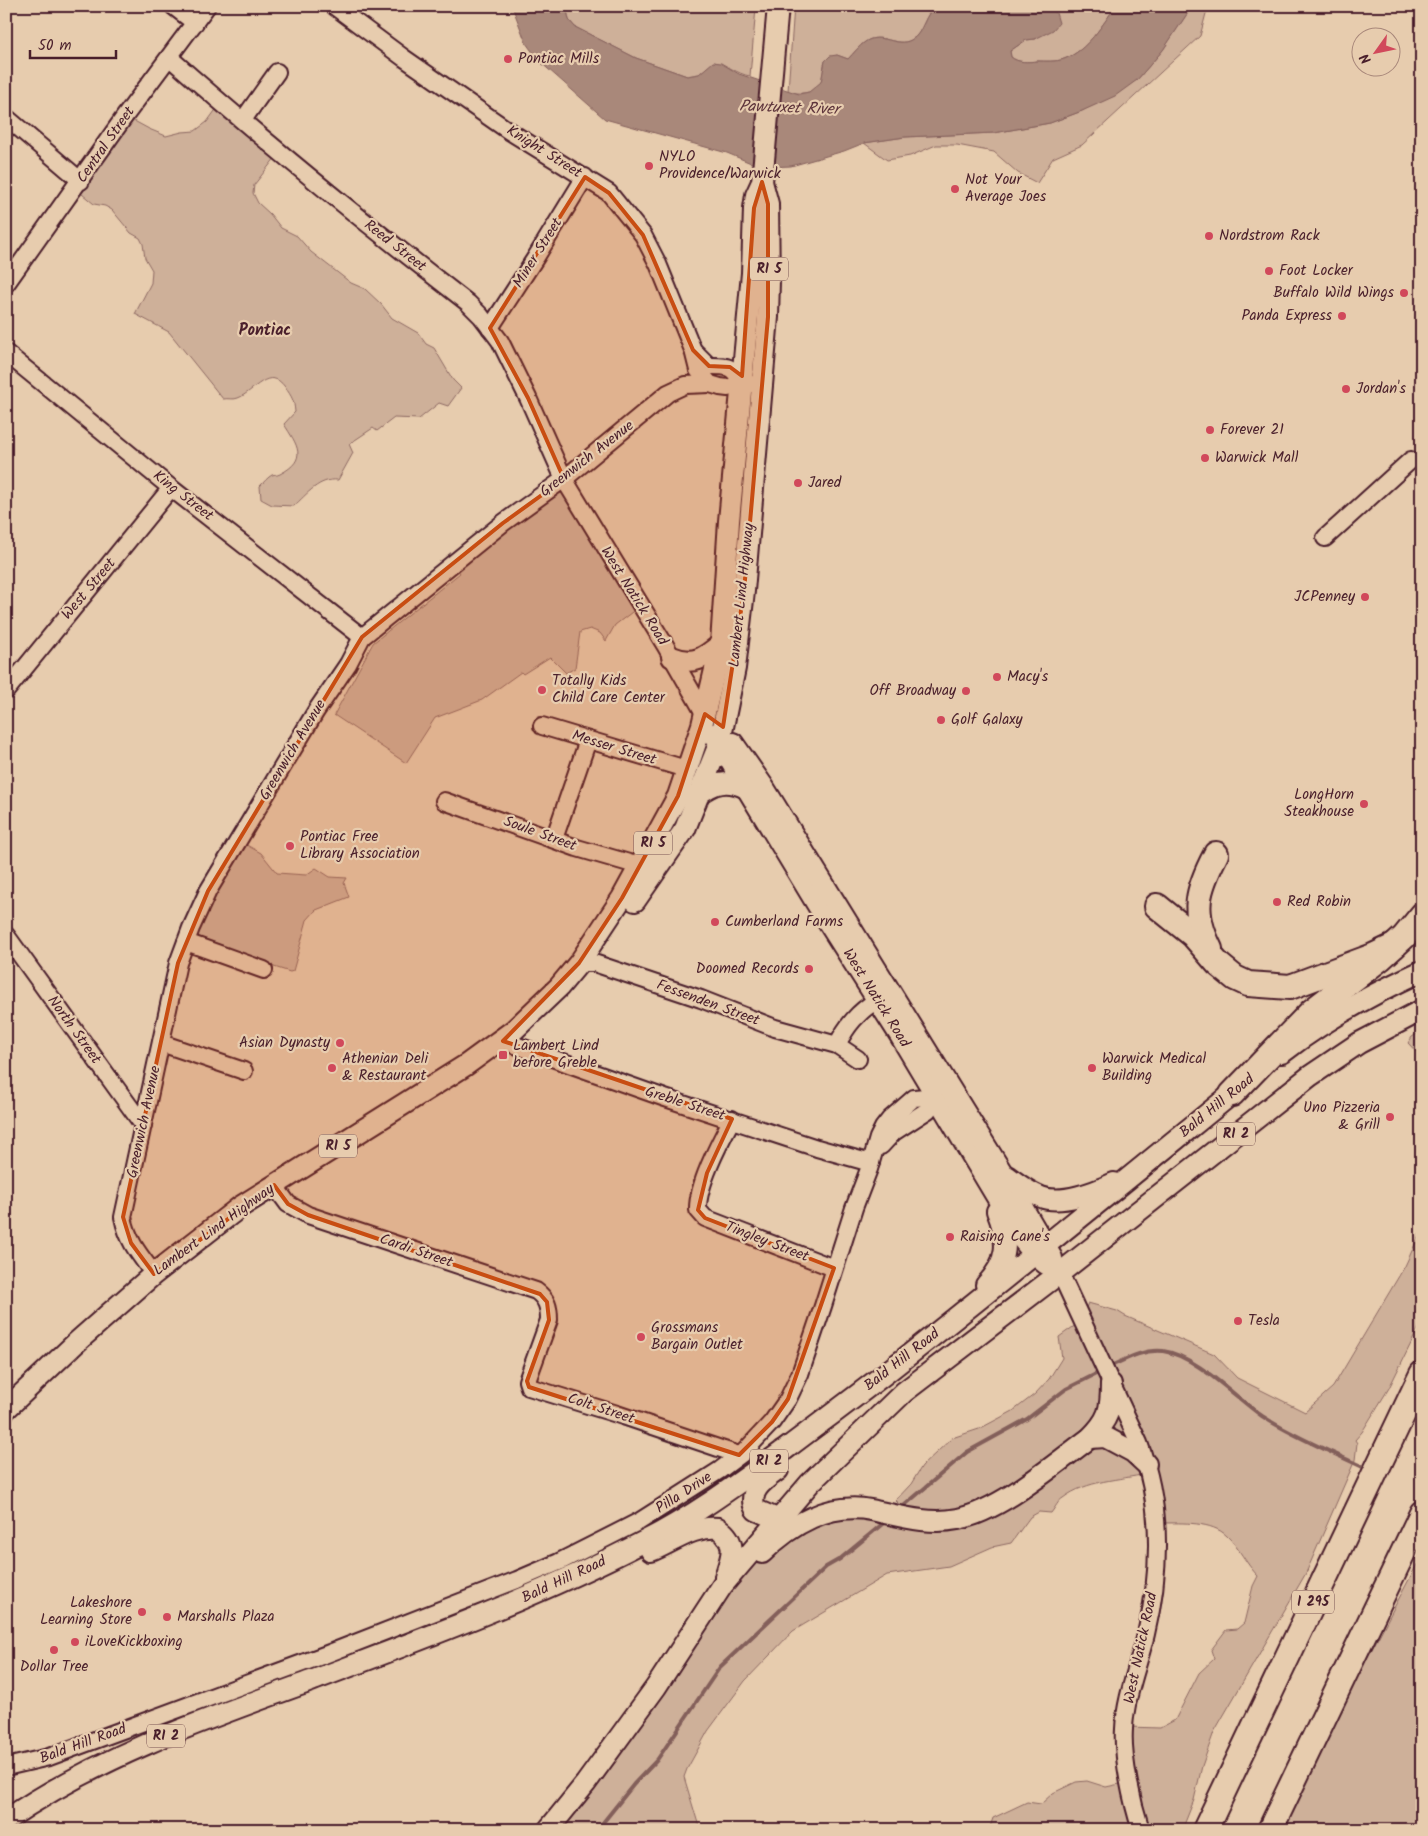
<svg xmlns="http://www.w3.org/2000/svg" width="1428" height="1836" viewBox="0 0 1428 1836" font-family="Kalam,sans-serif">
  <style>
    .green { fill: #ceb099; stroke: #8c6862 }
    .water { fill: #a9887a; stroke: #835e5a }
    .lines { fill: none; stroke-linecap: round; stroke-linejoin: round }
    .stream { stroke: #835e5a; stroke-width: 4 }
    .minor-casing { stroke: #4a1f2b; stroke-width: 20 }
    .major-casing { stroke: #4a1f2b; stroke-width: 24 }
    .highway-casing { stroke: #4a1f2b; stroke-width: 28 }
    .minor { stroke: #e7ccae; stroke-width: 16 }
    .major { stroke: #e7ccae; stroke-width: 20 }
    .highway { stroke: #e7ccae; stroke-width: 24 }
    .marked { fill: #c84d12; fill-opacity: 0.2; stroke: #c84d12; stroke-width: 4; stroke-linejoin: round }
    .poi-dot { fill: #d1495b; stroke: #e7ccae; stroke-width: 2 }
    .labels { text-anchor: middle; dominant-baseline: central; stroke-width: 4.5; stroke-linejoin: round; paint-order: stroke }
    .shield { fill: #e7ccae; stroke: #795352; stroke-width: 1 }
    .shield-label { font-size: 14px; font-weight: bold; fill: #4a1f2b }
    .poi-label { font-size: 15px; fill: #4a1f2b; stroke: #e7ccae; text-anchor: start }
    .street-label { font-size: 15px; fill: #4a1f2b; stroke: #e7ccae }
    .water-label { font-size: 16px; font-style: italic; fill: #5d343b; stroke: #e7ccae }
    .neighbourhood-label { font-size: 16px; font-weight: bold; fill: #4a1f2b; stroke: #e7ccae }
  </style>
  <rect width="100%" height="100%" fill="#e7ccae"/>
  <filter id="ink" filterUnits="userSpaceOnUse"><feTurbulence type="fractalNoise" baseFrequency=".02" numOctaves="2"/><feDisplacementMap in="SourceGraphic" scale="10" xChannelSelector="R" yChannelSelector="G"/><feConvolveMatrix kernelMatrix="1 2 1 2 8 2 1 2 1" color-interpolation-filters="sRGB"/></filter>
  <g filter="url(#ink)">
    <g class="green">
      <path d="M566,6H747L756,8L750,76C737,74 727,64 714,62L699,74L687,76L636,58L575,27L569,20Z"/>
      <path d="M794,6H937C924,12 924,34 911,40C896,48 881,31 865,42C859,46 854,53 848,59L837,55L825,61C823,67 823,76 821,82C814,94 800,95 788,91Z"/>
      <path d="M1049,6H1116C1102,25 1087,51 1064,59C1056,62 1045,61 1037,61C1028,62 1018,63 1011,57L1010,51L1026,40L1036,39L1056,13Z"/>
      <path d="M1190,6H1208L1200,36L1082,145L1053,158L1037,183L1018,173L994,152L957,145H936L910,156L887,160L864,143L905,137L994,133L1050,123L1082,111L1137,80L1163,50L1187,14Z"/>
      <path d="M220,104L279,153L254,185L253,193L258,203L270,214L281,228L297,236L311,252L351,283L365,289L381,304L392,318L418,333L426,344L434,348L453,380L461,388L448,406L439,403L419,419L394,418L377,431L373,428L349,444L353,453L338,480C319,478 307,494 294,506L272,505L261,499L260,486C264,482 268,477 272,475C279,473 273,477 280,474C309,459 297,445 284,424L295,412C294,400 292,397 285,387C269,365 254,392 238,398C234,400 228,398 223,399L169,332L135,314L151,283L152,270L145,258L143,244L140,238L131,233L112,210L105,206L94,204L76,189L125,116L149,129L166,136L182,132L195,131L207,122Z"/>
      <path d="M563,479L644,603L615,625L606,641L600,633L590,629L580,632L575,668L566,673L550,657L523,674L521,672L482,700L435,718L406,763L334,715L373,643L460,573L453,563Z"/>
      <path d="M241,842L261,853L277,873L306,875L316,868L330,877L347,878L344,883L349,897L316,910L307,920L293,971L290,972L252,960L188,937Z"/>
      <path d="M1422,1031V1058L1408,1043L1412,1037Z"/>
      <path d="M1422,1229V1321L1389,1388L1362,1432L1355,1440L1357,1443L1355,1460L1306,1573L1214,1732L1202,1766L1194,1800L1182,1830H989L993,1818L1027,1802L1041,1804L1053,1793L1076,1782L1087,1781L1106,1787L1129,1782L1127,1727L1160,1728L1175,1720L1199,1673L1214,1659L1211,1650L1226,1630L1237,1629L1244,1623L1253,1586L1258,1576C1246,1564 1238,1546 1227,1536C1212,1521 1182,1523 1162,1523L1146,1474C1119,1480 1087,1480 1063,1498C1058,1501 1055,1508 1051,1513L1039,1512L1030,1517L1011,1543L992,1547L949,1566L887,1575L793,1631L745,1681L708,1731L687,1769L684,1777L700,1830H548L708,1607L777,1538L815,1515L890,1510L898,1502L895,1501L911,1484L922,1466L952,1438L979,1429L1013,1411L1035,1394L1049,1379L1062,1358L1059,1337L1080,1322L1088,1303L1117,1311L1125,1316L1214,1354L1237,1378L1305,1412L1333,1387L1405,1266Z"/>
      <path d="M1422,1555V1830H1276Z"/>
    </g>
    <path class="water" d="M512,6H566L569,20L575,27L636,58L687,76L699,74L713,62L721,63L739,74L799,94L809,92L821,82L825,61L830,56L837,55L848,59C854,53 859,46 865,42C881,31 896,48 911,40C924,34 924,12 937,6H1049L1056,13L1059,23L1053,30L1035,39L1026,40L1010,51L1011,57C1018,63 1028,62 1037,61C1045,61 1056,62 1064,59C1087,51 1102,25 1116,6H1190L1187,14L1163,50L1137,80L1115,96L1082,111L1050,123L994,133L905,137L864,143L844,151L791,166L769,167L751,163L727,153L605,119L539,61L526,43Z"/>
    <g class="lines">
      <g class="stream">
        <path d="M1109,1367C1126,1359 1143,1349 1163,1351C1195,1355 1235,1397 1262,1416C1292,1436 1332,1452 1365,1468"/>
        <path d="M899,1510L967,1452L1027,1419L1066,1389L1100,1372"/>
        <path d="M597,1830L634,1784L657,1760L720,1667L826,1567L840,1559L886,1521"/>
      </g>
      <g class="minor-casing">
        <g id="minor">
          <path d="M173,6L195,23"/>
          <path d="M334,6L404,58L509,131L609,193L643,235L658,264L693,350L698,370L710,384L720,387L728,388L742,382L751,384"/>
          <path d="M170,58C266,143 366,224 468,303L481,316L500,341L528,398L564,479L665,645L704,713"/>
          <path d="M6,117L81,181"/>
          <path d="M243,120L277,72"/>
          <path d="M6,284L125,116L207,6"/>
          <path d="M490,328L536,257L585,177"/>
          <path d="M695,352L709,366C728,366 731,365 742,382"/>
          <path d="M6,353L171,488L362,637"/>
          <path d="M1325,538L1411,460"/>
          <path d="M6,691L171,488"/>
          <path d="M542,726L686,769"/>
          <path d="M444,801L577,848L636,865"/>
          <path d="M554,839L588,740"/>
          <path d="M6,935L143,1125"/>
          <path d="M186,942L264,970"/>
          <path d="M579,963H594L701,999L775,1028L837,1045L858,1059"/>
          <path d="M501,1040L665,1098L817,1148L871,1163"/>
          <path d="M161,1043L244,1071"/>
          <path d="M837,1045C847,1025 858,1012 877,1000"/>
          <path d="M732,1119C720,1142 697,1185 698,1210L705,1218L834,1268"/>
          <path d="M881,1146L894,1132L928,1110L936,1096"/>
          <path d="M274,1185L288,1204L308,1215L536,1291C547,1299 549,1307 549,1320L527,1381L529,1387L617,1414L739,1455"/>
          <path d="M1060,1273L1139,1443C1162,1504 1161,1571 1146,1634C1139,1664 1125,1698 1124,1729C1122,1758 1132,1802 1141,1830"/>
          <path d="M154,1274C139,1254 128,1242 123,1217L178,963L191,928L208,891L316,711L348,664L362,637L503,523L564,479L668,393L685,385L710,384"/>
          <path d="M6,1767L49,1757L122,1730L327,1654L517,1580L559,1562L640,1521L720,1470L744,1452L772,1422L788,1399L800,1374L823,1306L854,1208L869,1169L878,1138L883,1128L890,1119L914,1098L936,1096L945,1090"/>
        </g>
      </g>
      <g class="major-casing">
        <g id="major">
          <path d="M672,657C694,666 704,658 721,644"/>
          <path d="M714,734L826,919L901,1037L1022,1239L1035,1255L1046,1264"/>
          <path d="M733,743L763,786L1003,1174L1052,1258"/>
          <path d="M698,795C713,782 728,779 746,788"/>
          <path d="M635,901L685,829L719,744L723,727L735,668L744,591L768,317L769,281L768,204L762,182"/>
          <path d="M1282,1053C1325,1019 1372,994 1422,971"/>
          <path d="M1007,1176C1018,1184 1028,1192 1041,1197C1061,1205 1095,1192 1114,1183"/>
          <path d="M986,1285C1009,1261 1009,1241 997,1211"/>
          <path d="M6,1409L78,1341L154,1274L240,1207L466,1065L514,1030L559,987L579,963L622,898L678,796L702,725L721,644L729,521L752,273L754,208L756,195L762,182L778,6"/>
          <path d="M1090,1438L1105,1437L1133,1452L1146,1464"/>
          <path d="M777,1519L756,1510C746,1492 764,1480 778,1470"/>
          <path d="M651,1551C672,1543 694,1525 718,1528C739,1543 731,1557 725,1577"/>
          <path d="M762,1553C791,1524 829,1502 871,1510C900,1516 928,1525 958,1519C1002,1510 1053,1465 1090,1438C1109,1419 1111,1410 1111,1384"/>
          <path d="M6,1820C99,1756 206,1719 311,1681C423,1639 534,1598 641,1543C693,1517 740,1482 787,1448C820,1423 854,1398 886,1373C1007,1278 1125,1181 1244,1084"/>
          <path d="M548,1830L586,1783L656,1687L722,1586L810,1483L904,1392L1060,1273L1310,1076L1359,1043L1422,1010"/>
        </g>
      </g>
      <g class="highway-casing">
        <g id="highway">
          <path d="M1157,906L1193,935L1218,964L1235,978L1248,984L1290,987L1373,956L1394,946"/>
          <path d="M1210,949C1191,911 1197,890 1216,854"/>
          <path d="M1232,1094L1312,1011L1381,958L1404,937L1422,915"/>
          <path d="M1205,1830L1422,1374"/>
          <path d="M1270,1830L1422,1513"/>
        </g>
      </g>
      <use href="#minor" class="minor"/>
      <use href="#major" class="major"/>
      <use href="#highway" class="highway"/>
    </g>
  </g>
  <path class="marked" d="M585,177L609,193L643,235L693,350L709,366L730,367L742,376L754,208L762,182L768,204V317L744,591L723,727L705,714L678,796L622,898L579,963L503,1041L732,1119L707,1173L698,1210L705,1218L834,1268L788,1399L772,1422L739,1455L529,1387L527,1381L549,1320L547,1302L540,1294L308,1215L288,1204L274,1185L154,1274L131,1243L123,1217L178,963L208,891L362,637L503,523L564,479L528,398L490,328Z"/>
  <g class="poi-dot">
    <circle cx="508" cy="59" r="5"/>
    <circle cx="649" cy="166" r="5"/>
    <circle cx="955" cy="189" r="5"/>
    <circle cx="1209" cy="236" r="5"/>
    <circle cx="1269" cy="271" r="5"/>
    <circle cx="1404" cy="293" r="5"/>
    <circle cx="1342" cy="316" r="5"/>
    <circle cx="1346" cy="389" r="5"/>
    <circle cx="1210" cy="430" r="5"/>
    <circle cx="1205" cy="458" r="5"/>
    <circle cx="798" cy="483" r="5"/>
    <circle cx="1365" cy="597" r="5"/>
    <circle cx="997" cy="677" r="5"/>
    <circle cx="542" cy="690" r="5"/>
    <circle cx="966" cy="691" r="5"/>
    <circle cx="941" cy="720" r="5"/>
    <circle cx="1364" cy="804" r="5"/>
    <circle cx="290" cy="846" r="5"/>
    <circle cx="1277" cy="902" r="5"/>
    <circle cx="715" cy="922" r="5"/>
    <circle cx="809" cy="969" r="5"/>
    <circle cx="340" cy="1043" r="5"/>
    <rect x="498" y="1050" width="10" height="10" rx="2.5"/>
    <circle cx="332" cy="1068" r="5"/>
    <circle cx="1092" cy="1068" r="5"/>
    <circle cx="1390" cy="1117" r="5"/>
    <circle cx="950" cy="1237" r="5"/>
    <circle cx="1238" cy="1321" r="5"/>
    <circle cx="641" cy="1337" r="5"/>
    <circle cx="142" cy="1612" r="5"/>
    <circle cx="167" cy="1617" r="5"/>
    <circle cx="75" cy="1642" r="5"/>
    <circle cx="54" cy="1650" r="5"/>
  </g>
  <g class="labels">
    <g class="shield">
      <rect x="750" y="257.5" width="38" height="23" rx="4"/>
      <rect x="634" y="831.5" width="38" height="23" rx="4"/>
      <rect x="1217" y="1122.5" width="38" height="23" rx="4"/>
      <rect x="319" y="1134.5" width="38" height="23" rx="4"/>
      <rect x="750" y="1449.5" width="38" height="23" rx="4"/>
      <rect x="1292" y="1590.5" width="42" height="23" rx="4"/>
      <rect x="147" y="1724.5" width="38" height="23" rx="4"/>
    </g>
    <g class="shield-label">
      <text x="769" y="269">RI 5</text>
      <text x="653" y="843">RI 5</text>
      <text x="1236" y="1134">RI 2</text>
      <text x="338" y="1146">RI 5</text>
      <text x="769" y="1461">RI 2</text>
      <text x="1313" y="1602">I 295</text>
      <text x="166" y="1736">RI 2</text>
    </g>
    <g class="poi-label">
      <text x="518" y="59">Pontiac Mills</text>
      <text x="659" y="157">NYLO<tspan x="659" dy="17">Providence/Warwick</tspan></text>
      <text x="965" y="180">Not Your<tspan x="965" dy="17">Average Joes</tspan></text>
      <text x="1219" y="236">Nordstrom Rack</text>
      <text x="1279" y="271">Foot Locker</text>
      <text x="1394" y="293" text-anchor="end">Buffalo Wild Wings</text>
      <text x="1332" y="316" text-anchor="end">Panda Express</text>
      <text x="1356" y="389">Jordan's</text>
      <text x="1220" y="430">Forever 21</text>
      <text x="1215" y="458">Warwick Mall</text>
      <text x="808" y="483">Jared</text>
      <text x="1355" y="597" text-anchor="end">JCPenney</text>
      <text x="1007" y="677">Macy's</text>
      <text x="552" y="681">Totally Kids<tspan x="552" dy="17">Child Care Center</tspan></text>
      <text x="956" y="691" text-anchor="end">Off Broadway</text>
      <text x="951" y="720">Golf Galaxy</text>
      <text x="1354" y="795" text-anchor="end">LongHorn<tspan x="1354" dy="17">Steakhouse</tspan></text>
      <text x="300" y="837">Pontiac Free<tspan x="300" dy="17">Library Association</tspan></text>
      <text x="1287" y="902">Red Robin</text>
      <text x="725" y="922">Cumberland Farms</text>
      <text x="799" y="969" text-anchor="end">Doomed Records</text>
      <text x="330" y="1043" text-anchor="end">Asian Dynasty</text>
      <text x="513" y="1046">Lambert Lind<tspan x="513" dy="17">before Greble</tspan></text>
      <text x="342" y="1059">Athenian Deli<tspan x="342" dy="17">&amp; Restaurant</tspan></text>
      <text x="1102" y="1059">Warwick Medical<tspan x="1102" dy="17">Building</tspan></text>
      <text x="1380" y="1108" text-anchor="end">Uno Pizzeria<tspan x="1380" dy="17">&amp; Grill</tspan></text>
      <text x="960" y="1237">Raising Cane's</text>
      <text x="1248" y="1321">Tesla</text>
      <text x="651" y="1328">Grossmans<tspan x="651" dy="17">Bargain Outlet</tspan></text>
      <text x="132" y="1603" text-anchor="end">Lakeshore<tspan x="132" dy="17">Learning Store</tspan></text>
      <text x="177" y="1617">Marshalls Plaza</text>
      <text x="85" y="1642">iLoveKickboxing</text>
      <text x="54" y="1667" text-anchor="middle">Dollar Tree</text>
    </g>
    <g class="street-label">
      <text transform="translate(106 145) rotate(-55)">Central Street</text>
      <text transform="translate(544 152) rotate(32)">Knight Street</text>
      <text transform="translate(395 246) rotate(38)">Reed Street</text>
      <text transform="translate(538 253) rotate(-58)">Miner Street</text>
      <text transform="translate(587 459) rotate(-38)">Greenwich Avenue</text>
      <text transform="translate(183 496) rotate(38)">King Street</text>
      <text transform="translate(89 589) rotate(-50)">West Street</text>
      <text transform="translate(742 595) rotate(-84)">Lambert Lind Highway</text>
      <text transform="translate(634 596) rotate(58)">West Natick Road</text>
      <text transform="translate(614 748) rotate(17)">Messer Street</text>
      <text transform="translate(293 750) rotate(-59)">Greenwich Avenue</text>
      <text transform="translate(540 834) rotate(20)">Soule Street</text>
      <text transform="translate(876 998) rotate(58)">West Natick Road</text>
      <text transform="translate(708 1003) rotate(20)">Fessenden Street</text>
      <text transform="translate(74 1030) rotate(54)">North Street</text>
      <text transform="translate(685 1104) rotate(18)">Greble Street</text>
      <text transform="translate(1217 1106) rotate(-39)">Bald Hill Road</text>
      <text transform="translate(144 1122) rotate(-78)">Greenwich Avenue</text>
      <text transform="translate(214 1230) rotate(-36)">Lambert Lind Highway</text>
      <text transform="translate(767 1242) rotate(21)">Tingley Street</text>
      <text transform="translate(416 1251) rotate(19)">Cardi Street</text>
      <text transform="translate(902 1360) rotate(-38)">Bald Hill Road</text>
      <text transform="translate(601 1409) rotate(18)">Colt Street</text>
      <text transform="translate(684 1493) rotate(-33)">Pilla Drive</text>
      <text transform="translate(564 1580) rotate(-25)">Bald Hill Road</text>
      <text transform="translate(1141 1648) rotate(-78)">West Natick Road</text>
      <text transform="translate(83 1744) rotate(-20)">Bald Hill Road</text>
    </g>
    <g class="water-label">
      <text transform="translate(789 108) rotate(2)">Pawtuxet River</text>
    </g>
    <g class="neighbourhood-label">
      <text x="265" y="330">Pontiac</text>
    </g>
  </g>
  <rect width="1428" height="1836" fill="none" stroke="#e7ccae" stroke-width="25"/>
  <rect x="12" y="12" width="1403" height="1811" fill="none" stroke="#4a1f2b" stroke-width="2" filter="url(#ink)"/>
  <g transform="translate(1376 52) rotate(237)"><circle r="24" fill="#e7ccae" stroke="#a8877a"/>
  <path d="M0-4L9 19L0 12L-9 19Z" fill="#d1495b"/>
  <text y="-8" font-size="14" font-weight="bold" text-anchor="middle" fill="#4a1f2b">N</text>
  </g>
  <path d="M30 50v8h86v-8" fill="none" stroke="#4a1f2b" stroke-width="2.5"/>
  <text x="38" y="50" font-size="15" fill="#4a1f2b" stroke="#e7ccae" stroke-width="4" paint-order="stroke">50 m</text>
</svg>
